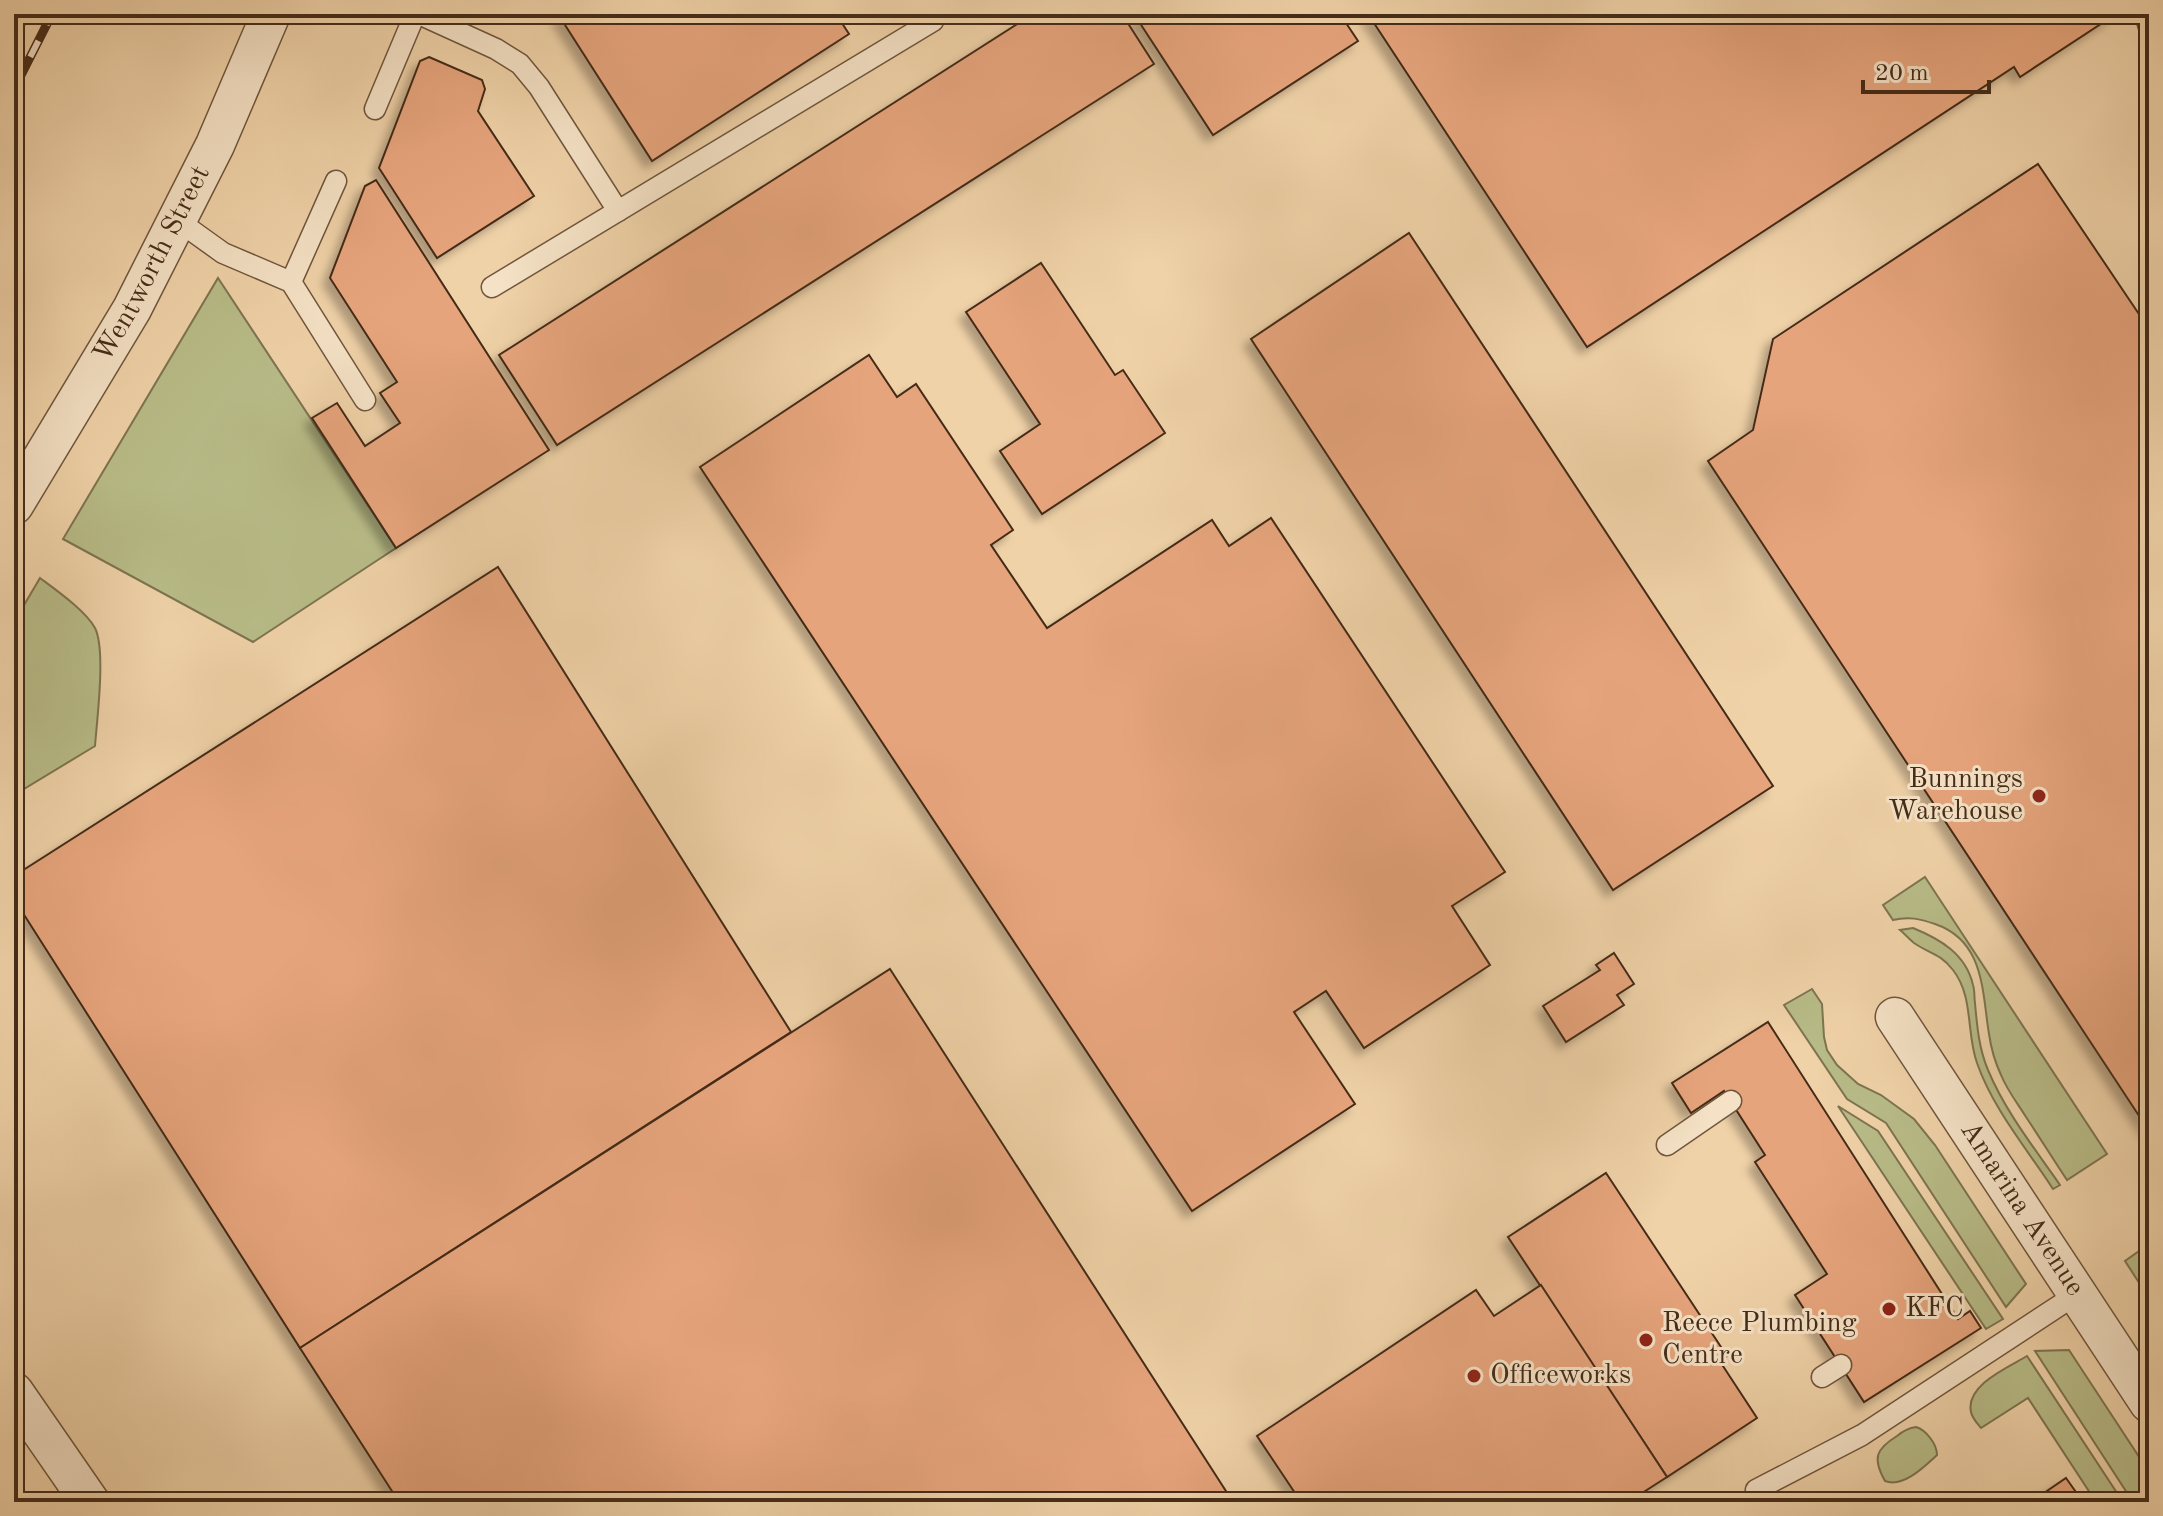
<svg xmlns="http://www.w3.org/2000/svg" width="2163" height="1516" viewBox="0 0 2163 1516" font-family="'Old Standard TT',serif">
  <style>
    .green { fill: #b8bc88; stroke: #7e7450; stroke-width: 2 }
    .building { fill: #e6a47c; stroke: #452c19; stroke-width: 2; filter: url(#shadow) }
    .lines { fill: none; stroke-linecap: round; stroke-linejoin: round }
    .lane-casing { stroke: #70563d; stroke-width: 23 }
    .street-casing { stroke: #70563d; stroke-width: 41 }
    .lane { stroke: #f5e2c6; stroke-width: 20 }
    .street { stroke: #f5e2c6; stroke-width: 38 }
    .rail-casing { stroke: #452c19; stroke-width: 9 }
    .rail { stroke: #f5e2c6; stroke-width: 6; stroke-dasharray: 18; stroke-linecap: butt }
    .poi-dot { fill: #8f2418; stroke: #f5e2c6; stroke-width: 3 }
    .labels { text-anchor: middle; dominant-baseline: central; stroke-width: 6; stroke-linejoin: round; paint-order: stroke }
    .street-label { font-size: 28px; fill: #452c19; stroke: #f5e2c6 }
    .poi-label { font-size: 28px; fill: #452c19; stroke: #f5e2c6; text-anchor: start }
  </style>
  <defs>
    <filter id="shadow"><feDropShadow dx="-7" dy="7" stdDeviation="4" flood-color="#0004"/></filter>
  </defs>
  <rect width="100%" height="100%" fill="#f0d2a8"/>
  <filter id="stains"><feTurbulence type="fractalNoise" baseFrequency=".0025" numOctaves="4"/><feColorMatrix values="0 0 0 0 .2 0 0 0 0 .09 0 0 0 0 .02 0 0 0 .5 -.17"/></filter>
  <radialGradient id="worn" r=".72"><stop offset=".6" stop-color="#630" stop-opacity="0"/><stop offset="1" stop-color="#630" stop-opacity=".3"/></radialGradient>
  <g class="green">
    <path d="M218,278L396,548L253,642L63,539Z"/>
    <path d="M40,578C56,590 86,611 95,628C106,650 97,719 95,746L14,795V622Z"/>
    <path d="M1925,877L2107,1154L2067,1180C2053,1159 2040,1138 2026,1117C2018,1104 2007,1090 2001,1075C1995,1062 1991,1048 1989,1034C1982,992 1985,941 1935,924C1920,919 1909,916 1893,920L1883,905Z"/>
    <path d="M1913,928C1940,939 1966,954 1973,985C1975,991 1974,998 1975,1003C1977,1026 1979,1049 1988,1070C2005,1111 2035,1149 2060,1185L2053,1189C2027,1149 1993,1109 1977,1063C1966,1033 1974,997 1953,970C1940,953 1928,953 1914,943C1909,939 1905,934 1900,930Z"/>
    <path d="M1812,989L1822,1004L1824,1037L1827,1050L1837,1065L1858,1084L1881,1095L1914,1119L1935,1145L2026,1284L2006,1307L1886,1123L1847,1099L1784,1005Z"/>
    <path d="M1838,1106L1878,1131L2003,1319L1986,1329Z"/>
    <path d="M2149,1244V1298L2125,1261Z"/>
    <path d="M2069,1350L2149,1472V1502H2133L2035,1351Z"/>
    <path d="M2027,1356L2123,1502H2096L2028,1398L1981,1428C1977,1423 1972,1418 1971,1412C1965,1385 2009,1367 2027,1356Z"/>
    <path d="M1916,1427C1926,1430 1937,1444 1937,1455C1924,1467 1903,1488 1885,1481C1872,1458 1876,1449 1897,1436C1903,1431 1908,1428 1916,1427Z"/>
  </g>
  <g class="building">
    <path d="M558,14H836L849,34L652,161Z"/>
    <path d="M1033,14H1122L1154,64L557,445L499,355Z"/>
    <path d="M1134,14H1340L1358,41L1213,135Z"/>
    <path d="M1368,14H2116L2020,77L2014,67L1587,347Z"/>
    <path d="M429,57L482,80L485,89L478,111L534,196L437,258L379,168L420,61Z"/>
    <path d="M2038,164L2149,329V1131L1708,461L1753,430L1773,339Z"/>
    <path d="M376,180L549,450L396,548L312,418L337,403L365,446L400,423L380,393L397,382L330,278L365,186Z"/>
    <path d="M1409,233L1773,786L1613,890L1251,339Z"/>
    <path d="M1041,263L1115,375L1123,370L1165,433L1042,514L1000,451L1040,424L966,312Z"/>
    <path d="M869,355L897,397L916,384L1013,530L991,545L1047,628L1212,520L1229,546L1271,518L1505,872L1452,906L1490,965L1364,1048L1326,991L1294,1012L1355,1104L1192,1211L700,467Z"/>
    <path d="M498,567L791,1032L300,1348L14,899V876Z"/>
    <path d="M1614,953L1634,984L1617,995L1624,1005L1566,1042L1543,1006L1600,970L1596,965Z"/>
    <path d="M890,969L1233,1502H399L300,1348Z"/>
    <path d="M1768,1022L1958,1319L1970,1311L1981,1328L1864,1402L1795,1295L1827,1274L1755,1162L1765,1155L1724,1091L1691,1113L1672,1083Z"/>
    <path d="M1606,1173L1727,1356L1719,1360L1757,1418L1667,1477L1508,1237Z"/>
    <path d="M1541,1285L1667,1477L1628,1502H1301L1257,1436L1476,1290L1494,1316Z"/>
    <path d="M2066,1478L2083,1502H2031Z"/>
  </g>
  <g class="lines">
    <g class="lane-casing">
      <g id="lane">
        <path d="M419,14L496,49L520,64L539,87L618,211"/>
        <path d="M2145,14L2149,27"/>
        <path d="M375,109L415,14"/>
        <path d="M177,220L223,253L291,282L365,400"/>
        <path d="M291,282L336,181"/>
        <path d="M492,287L933,21"/>
        <path d="M1667,1145L1731,1101"/>
        <path d="M1822,1377L1841,1365"/>
        <path d="M1756,1490L1862,1435L2077,1294"/>
      </g>
    </g>
    <g class="street-casing">
      <g id="street">
        <path id="s1" d="M14,505L132,309L215,145L271,14"/>
        <path id="s2" d="M1895,1017L2149,1403"/>
        <path d="M14,1392L90,1502"/>
      </g>
    </g>
    <use href="#lane" class="lane"/>
    <use href="#street" class="street"/>
    <g class="rail-casing">
      <g id="rail">
        <path d="M14,38L26,14"/>
        <path d="M14,89L52,14"/>
      </g>
    </g>
    <use href="#rail" class="rail"/>
  </g>
  <g class="poi-dot">
    <circle cx="2039" cy="796" r="8"/>
    <circle cx="1889" cy="1309" r="8"/>
    <circle cx="1646" cy="1340" r="8"/>
    <circle cx="1474" cy="1376" r="8"/>
  </g>
  <g class="labels">
    <g class="street-label">
      <text stroke="none"><textPath href="#s1" startOffset="278">Wentworth Street</textPath></text>
      <text stroke="none"><textPath href="#s2" startOffset="230">Amarina Avenue</textPath></text>
    </g>
    <g class="poi-label">
      <text x="2023" y="780" text-anchor="end">Bunnings<tspan x="2023" dy="32">Warehouse</tspan></text>
      <text x="1905" y="1309">KFC</text>
      <text x="1662" y="1324">Reece Plumbing<tspan x="1662" dy="32">Centre</tspan></text>
      <text x="1490" y="1376">Officeworks</text>
    </g>
  </g>
  <rect width="2163" height="1516" fill="none" stroke="#f0d2a8" stroke-width="48"/>
  <rect x="16" y="16" width="2131" height="1484" fill="none" stroke="#452c19" stroke-width="4"/>
  <rect x="24" y="24" width="2115" height="1468" fill="none" stroke="#452c19" stroke-width="2"/>
  <path d="M1863 80v12h126v-12" fill="none" stroke="#452c19" stroke-width="4"/>
  <text x="1875" y="80" font-size="24" fill="#452c19" stroke="#f5e2c6" stroke-width="6" paint-order="stroke">20 m</text>
  <rect width="100%" height="100%" filter="url(#stains)"/>
  <rect width="100%" height="100%" fill="url(#worn)"/>
</svg>
